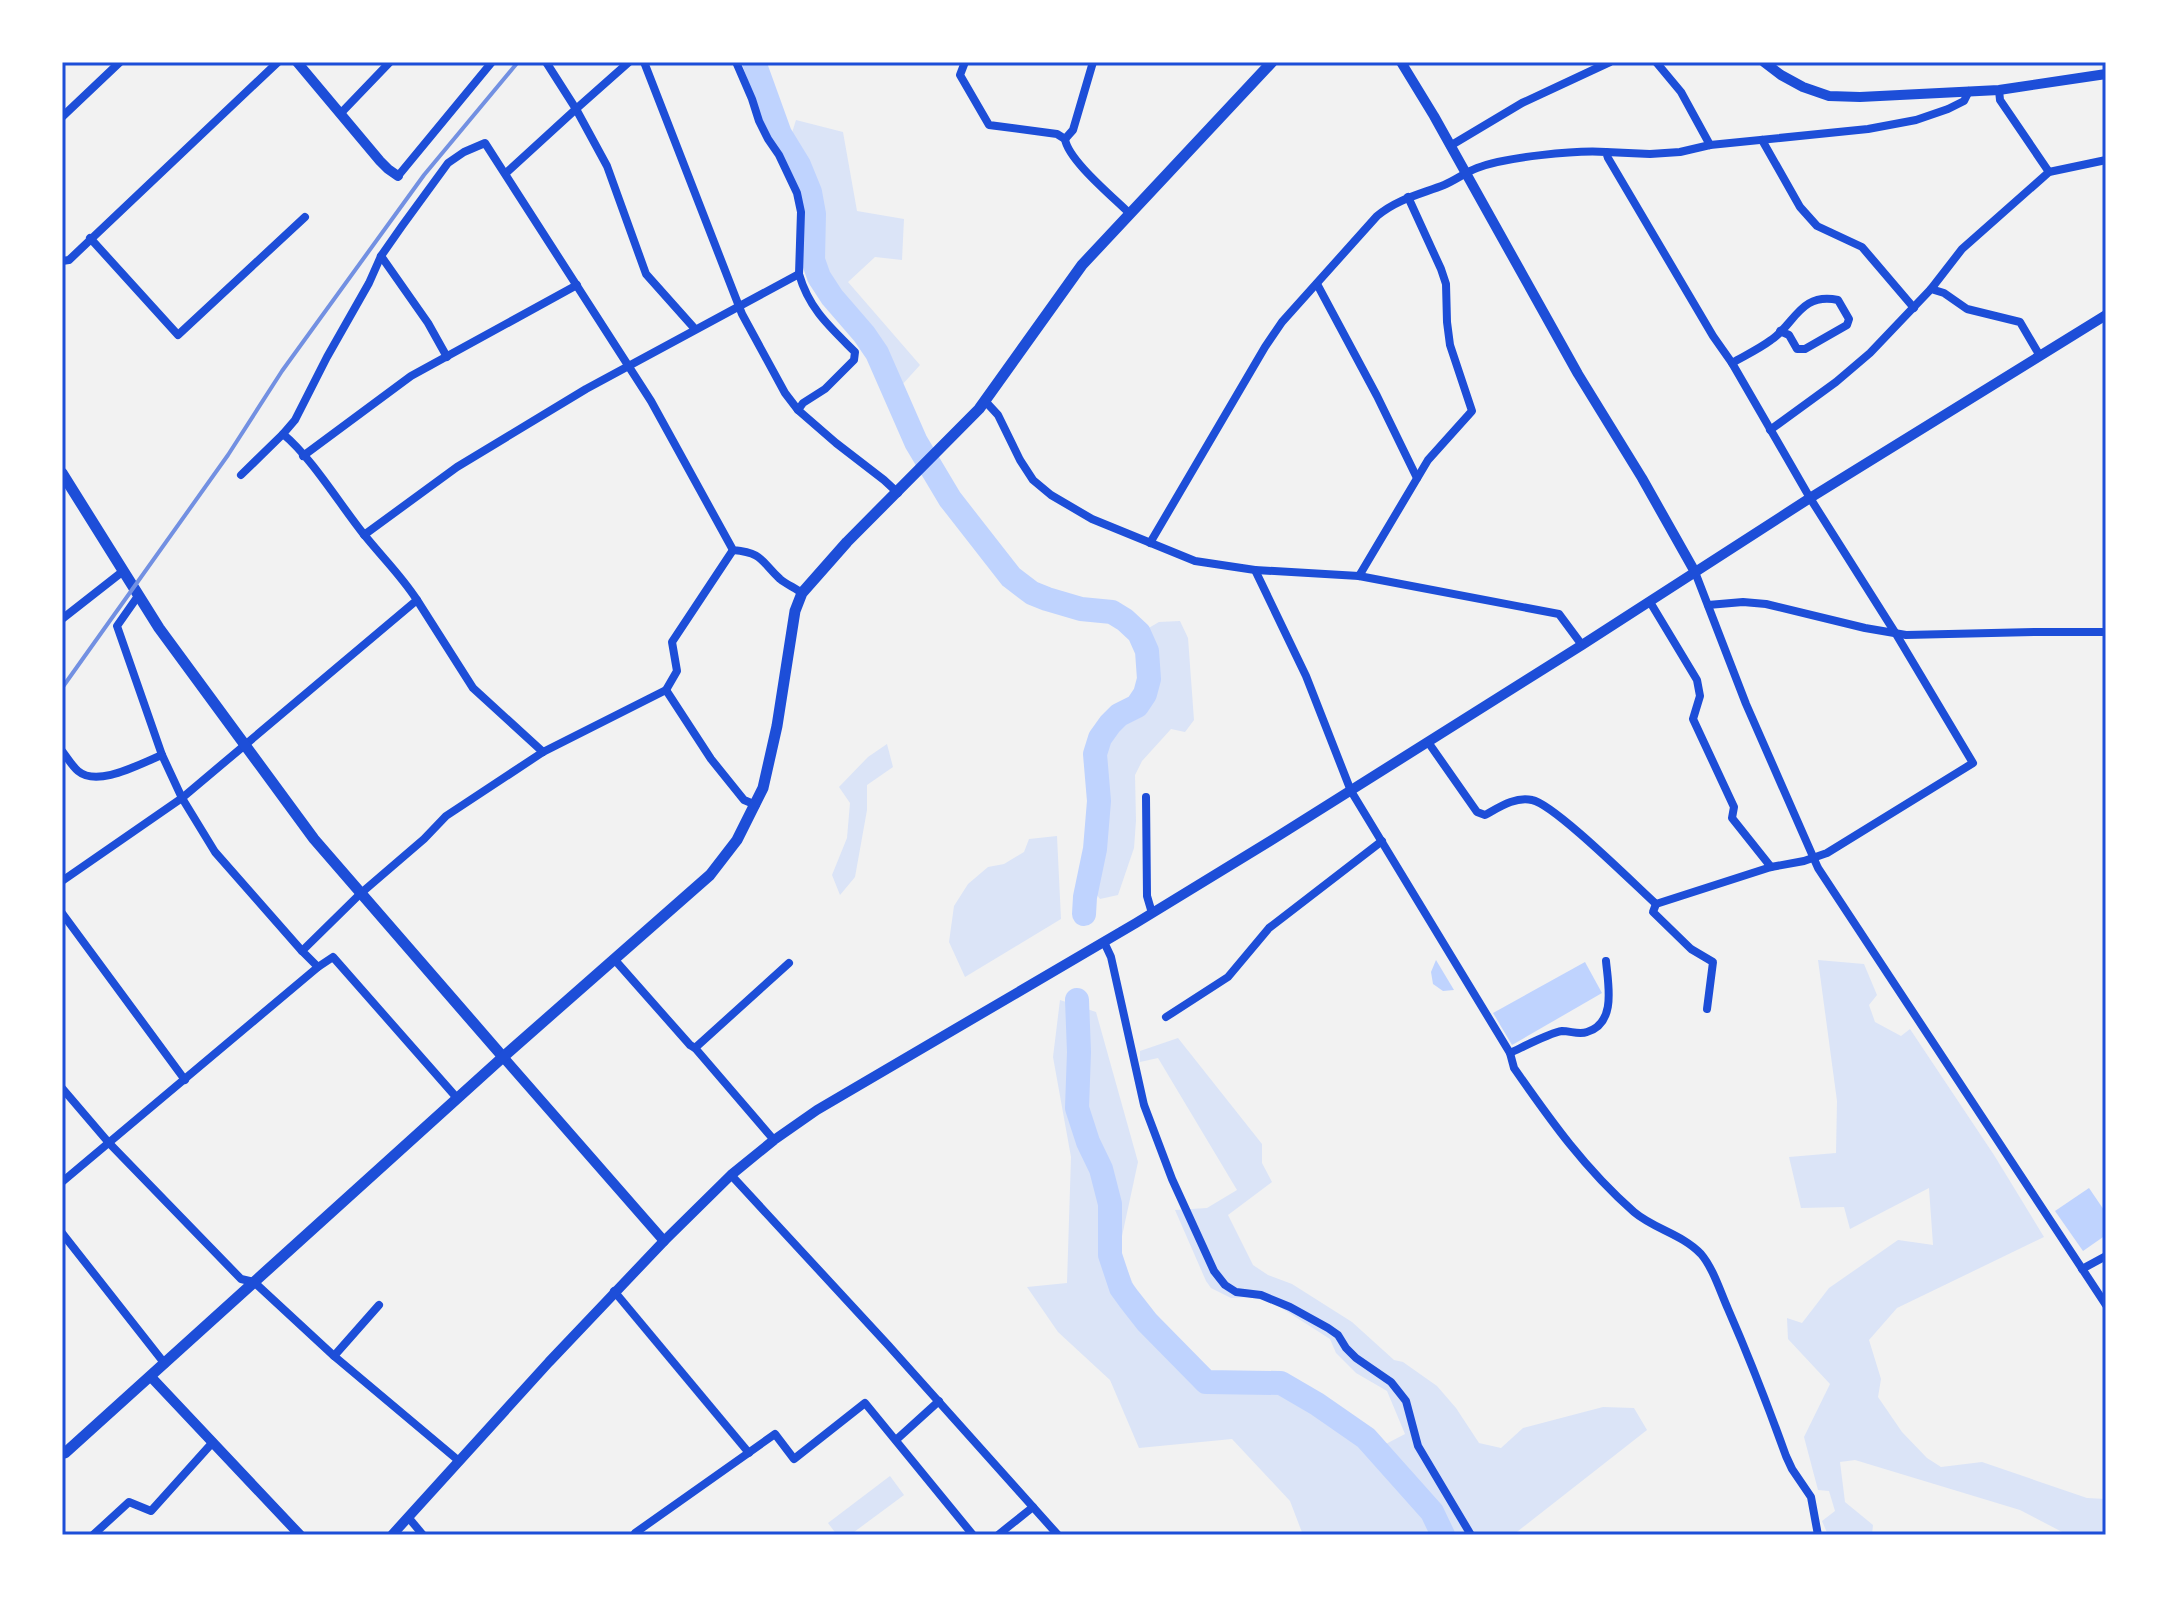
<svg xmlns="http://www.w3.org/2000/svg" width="2168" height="1597" viewBox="0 0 2168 1597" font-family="'DejaVu Sans',sans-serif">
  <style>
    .green { fill: #dbe4f7 }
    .water { fill: #bfd3fe }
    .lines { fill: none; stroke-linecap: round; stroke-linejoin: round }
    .river { stroke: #bfd3fe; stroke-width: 24 }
    .minor { stroke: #1d4ed8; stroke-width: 8 }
    .tertiary { stroke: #1d4ed8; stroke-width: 10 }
    .secondary { stroke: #1d4ed8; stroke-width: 11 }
    .rail { stroke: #7290e2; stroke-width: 4 }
    .neatline { fill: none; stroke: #1d4ed8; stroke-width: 3 }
  </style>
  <rect width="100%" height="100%" fill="#f2f2f2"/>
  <g class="green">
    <path d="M796,120L843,132L857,211L904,219L902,260L875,257L848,282L920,365L901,386L877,340L835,294L824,273L820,239V197L812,169L791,136Z"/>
    <path d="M1180,621L1188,638L1194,720L1185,732L1171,729L1142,761L1135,775L1136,821L1134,848L1118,895L1100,899L1091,887L1093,846L1100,793L1097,754L1108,731L1134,711L1149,694L1154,648L1147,629L1159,622Z"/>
    <path d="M887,744L893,767L867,785V810L855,877L840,895L832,875L847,838L850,803L839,787L868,757Z"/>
    <path d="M1057,836L1061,919L965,977L949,942L954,906L968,884L988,867L1004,864L1024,852L1029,839Z"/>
    <path d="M1818,960L1864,964L1877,995L1869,1005L1875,1022L1901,1036L1910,1029L1994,1155L2044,1237L1897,1308L1869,1340L1881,1379L1878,1397L1902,1432L1927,1458L1941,1467L1982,1462L2087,1498L2106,1499V1535H2068L2020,1510L1855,1460L1840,1462L1845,1502L1873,1525L1872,1535H1828L1822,1521L1835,1511L1829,1491L1818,1490L1804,1437L1830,1384L1788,1339L1787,1318L1802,1323L1829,1288L1898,1240L1933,1245L1929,1188L1850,1229L1844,1207L1801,1208L1789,1157L1836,1153L1837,1101Z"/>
    <path d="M1060,1000L1096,1012L1138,1162L1119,1250L1138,1296L1214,1376L1277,1387L1345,1415L1382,1446L1405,1434L1387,1391L1356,1373L1336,1353L1330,1339L1272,1302L1248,1297L1231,1298L1211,1288L1206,1281L1175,1210L1207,1208L1237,1190L1158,1058L1140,1062V1051L1178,1038L1262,1144V1163L1272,1182L1228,1215L1253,1265L1268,1275L1292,1284L1352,1322L1394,1360L1403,1362L1437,1386L1456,1408L1479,1443L1501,1448L1523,1428L1603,1407L1634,1408L1647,1430L1513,1535H1303L1290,1501L1232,1439L1139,1448L1110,1380L1058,1332L1027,1287L1067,1283L1071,1157L1053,1057Z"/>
    <path d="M890,1476L904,1495L850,1535H837L828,1523Z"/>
  </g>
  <g class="water">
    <path d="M1436,960L1454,990L1443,991L1433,984L1431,972Z"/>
    <path d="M1585,962L1602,993L1512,1045L1493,1013Z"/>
    <path d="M2089,1188L2106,1213V1235L2083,1251L2055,1211Z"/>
  </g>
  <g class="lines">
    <g class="river">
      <path d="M754,62L780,134L799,165L810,192L814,214L813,260L819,277L832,297L864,334L877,353L916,442L950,499L1011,577L1032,593L1047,599L1081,609L1112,612L1125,620L1139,633L1147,651L1149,679L1145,694L1137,706L1119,715L1110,724L1100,738L1095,754L1099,801L1095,849L1085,897L1084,914"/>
      <path d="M1077,1000L1079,1052L1077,1108L1088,1142L1101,1169L1110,1204V1255L1121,1288L1129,1299L1147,1322L1206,1382L1281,1383L1317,1404L1366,1438L1432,1512L1443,1535"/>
    </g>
    <g class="minor">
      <path d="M629,62L576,109L607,166L646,274L695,329"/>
      <path d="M644,62L742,314L785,393L798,410L836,443L884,480L898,493"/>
      <path d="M736,62L752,99L759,121L768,139L779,155L797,193L801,212L799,274"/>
      <path d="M965,62L960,75L989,125L1057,134L1065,139L1073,130L1093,62"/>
      <path d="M1656,62L1681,92L1710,145"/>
      <path d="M1999,90L2000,100L2049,172"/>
      <path d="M341,113L390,62"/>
      <path d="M62,117L120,62"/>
      <path d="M1065,139C1068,160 1113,197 1129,213"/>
      <path d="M1762,140L1800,207L1817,226L1862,247L1914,308"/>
      <path d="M1450,146L1522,103L1610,62"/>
      <path d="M1606,152L1650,154L1680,152L1710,145L1868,129L1916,120L1948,109L1964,101L1969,91"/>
      <path d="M506,173L576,109L546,62"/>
      <path d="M398,176L492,62"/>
      <path d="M90,238L178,335L305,217"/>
      <path d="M381,256L428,323L447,357"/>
      <path d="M62,261L69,260L278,62"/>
      <path d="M1317,284L1377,396L1417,478"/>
      <path d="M1931,289L1962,249L2049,172L2106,160"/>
      <path d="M1732,363C1744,356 1759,349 1771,340C1795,324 1800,292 1838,300L1849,319L1847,325L1805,349H1797L1789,335L1780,331"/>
      <path d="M986,402L998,415L1020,460L1033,480L1051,495L1092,519L1195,561L1255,570L1306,676L1351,791L1510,1053L1514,1068C1551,1121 1585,1169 1634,1212C1654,1229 1682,1234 1701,1254C1713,1268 1720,1291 1728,1309C1749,1357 1768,1406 1786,1456L1792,1469L1811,1497L1818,1535"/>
      <path d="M1770,430L1836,382L1870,353L1931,289L1944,293L1967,309L2020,322L2040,356"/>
      <path d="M303,456L411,376L577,285"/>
      <path d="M241,475L283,434"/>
      <path d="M364,535L457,467L586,389L799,274C809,309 830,327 855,352L854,360L825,389L803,403L798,410"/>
      <path d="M1150,543L1265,347L1282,322L1377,216C1397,199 1421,194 1444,185C1456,180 1466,172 1477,168C1506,157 1575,150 1606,152L1608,158L1713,336L1732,363L1810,498L1896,634L1973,763L1827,853L1804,861L1771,867L1656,904C1635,885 1554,804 1532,800C1515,796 1498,808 1485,815L1477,812L1428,742"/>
      <path d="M1255,570L1359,576L1559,614L1582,645"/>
      <path d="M1695,572L1746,704L1818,868L2106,1305"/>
      <path d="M1359,576L1428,460L1472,411L1450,345L1447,322L1446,284L1441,269L1408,197"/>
      <path d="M138,596L117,626L162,755L182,798L215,852L302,951"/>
      <path d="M417,600L473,688L543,752"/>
      <path d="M1650,602L1697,680L1700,696L1693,719L1734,807L1732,818L1771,867"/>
      <path d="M1708,605L1743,602L1766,604L1865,628L1906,635L2034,632H2106"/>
      <path d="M62,619L122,572"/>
      <path d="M666,690L677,671L672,642L733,550"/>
      <path d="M62,751C67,757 72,766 78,771C98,788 141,763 162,755"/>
      <path d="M1146,797L1147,896L1152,913"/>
      <path d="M62,881L182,798L417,600C401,575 380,555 362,532C339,503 311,457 283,434L295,420L327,357L369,283L381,256L402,226L448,163L464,152L485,143L651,401L733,550C763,553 760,560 780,579C786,584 795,588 802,593"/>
      <path d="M1656,904L1653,912L1691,949L1713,962L1707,1009"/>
      <path d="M62,913L185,1080"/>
      <path d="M1104,942L1111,957L1144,1105L1172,1179L1214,1271L1225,1285L1236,1292L1261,1295L1290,1307L1328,1328L1338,1335L1346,1348L1356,1358L1391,1382L1406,1401L1418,1446L1471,1535"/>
      <path d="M614,959L690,1045L695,1048L774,1140"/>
      <path d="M318,967L302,951L360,894L424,839L446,816L543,752L666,690L711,759L744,800L756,805"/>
      <path d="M1166,1017L1228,977L1269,928L1382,841"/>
      <path d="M695,1048L789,963"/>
      <path d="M1510,1053C1523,1047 1549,1033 1562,1031C1571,1031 1579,1035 1587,1032C1617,1023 1608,984 1606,961"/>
      <path d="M62,1088L109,1143L241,1279L254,1282L334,1356L459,1461"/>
      <path d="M731,1175L888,1345L1058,1535"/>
      <path d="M62,1182L318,967L333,957L457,1098"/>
      <path d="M62,1233L165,1364"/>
      <path d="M2082,1269L2106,1256"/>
      <path d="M614,1291L749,1453"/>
      <path d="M334,1356L379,1305"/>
      <path d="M896,1440L939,1401"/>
      <path d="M408,1517L423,1535"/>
      <path d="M93,1535L129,1502L151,1511L213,1442"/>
      <path d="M637,1535L635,1533L775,1434L794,1459L865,1403L973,1535"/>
      <path d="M998,1535L1033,1507"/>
    </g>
    <g class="tertiary">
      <path d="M297,62L380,161L388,169L398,176"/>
      <path d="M1401,62L1434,116L1578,374L1642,478L1695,572"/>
      <path d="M1764,62L1781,75L1803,87L1829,96L1860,97L1999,90L2106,74"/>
      <path d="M503,1057L664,1241"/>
      <path d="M151,1377L300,1535"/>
      <path d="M392,1535L549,1362L664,1241L731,1175L774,1140L817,1110L1136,923L1275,838L1582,645L1810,498L2106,315"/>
    </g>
    <g class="secondary">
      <path d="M62,473L159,628L314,839L503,1057"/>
      <path d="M62,1450L65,1453L503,1057L710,875L737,840L763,788L777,726L795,611L802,593L847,542L979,409L1082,265L1272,62"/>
    </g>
    <path class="rail" d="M62,688L228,455L282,371L424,175L518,62"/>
  </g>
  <rect width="2168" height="1597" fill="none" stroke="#ffffff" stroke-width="128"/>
  <rect x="64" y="64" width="2040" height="1469" class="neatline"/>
</svg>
